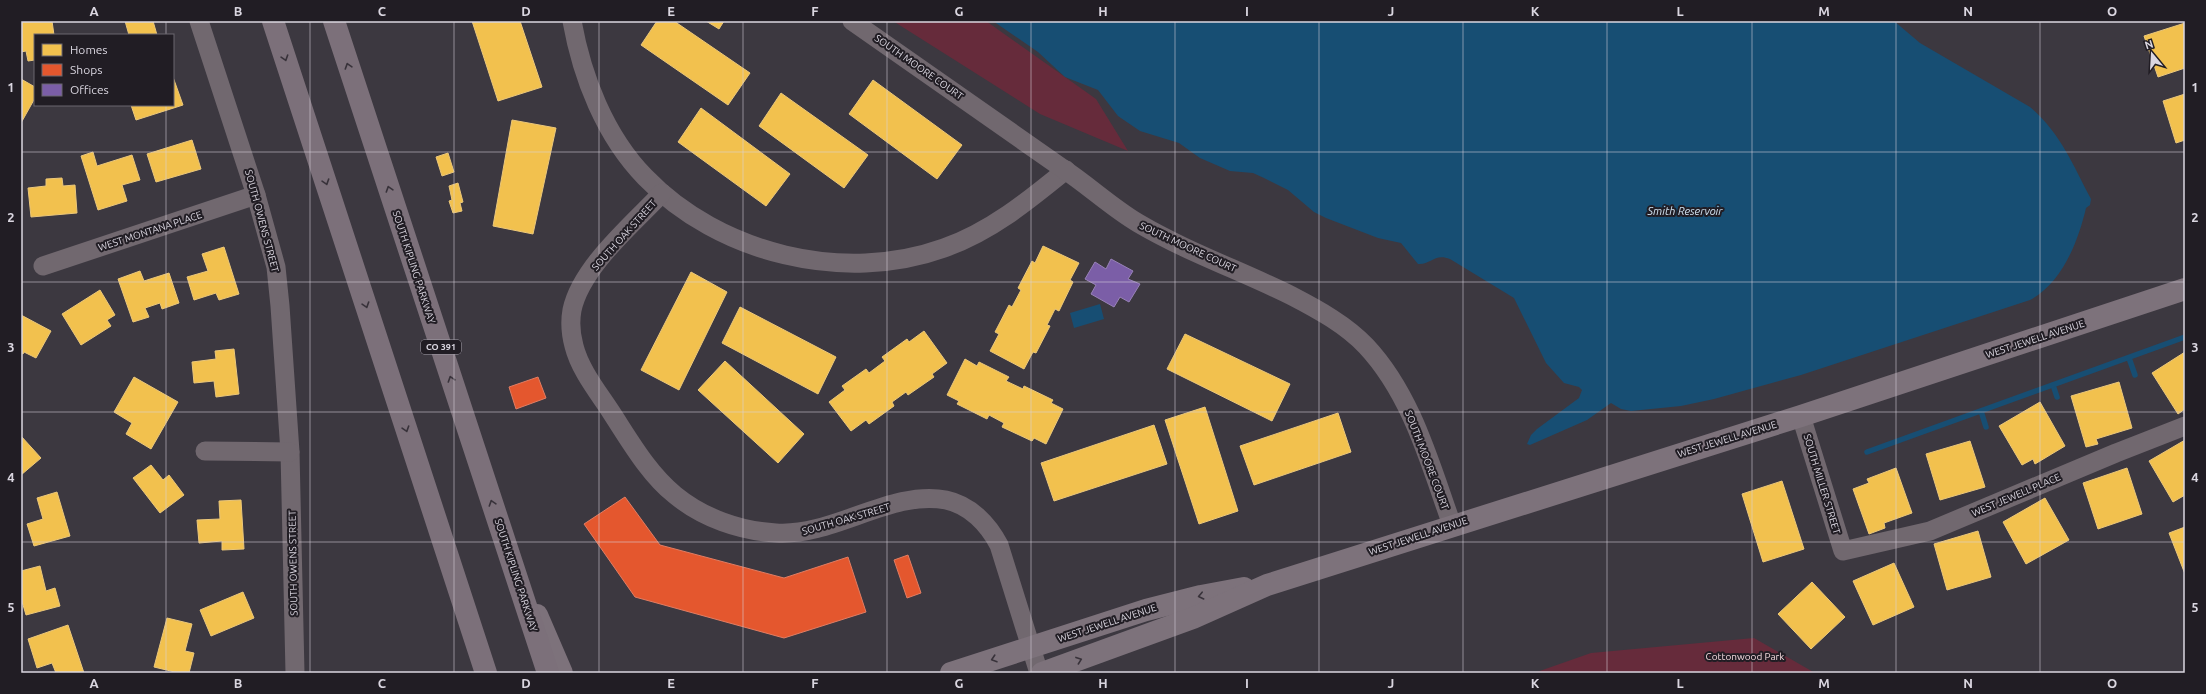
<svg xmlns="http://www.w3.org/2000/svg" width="2206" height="694" viewBox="0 0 2206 694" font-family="Ubuntu,sans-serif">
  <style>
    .green { fill: #662b3b }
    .water { fill: #174e73 }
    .homes { fill: #f2c14e; stroke: #ebc77a }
    .shops { fill: #e4572e; stroke: #e17d63 }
    .offices { fill: #7b5ea7; stroke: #9882b8 }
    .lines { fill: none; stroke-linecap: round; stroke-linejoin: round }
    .stream { stroke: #174e73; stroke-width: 5.5 }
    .street { stroke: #71686f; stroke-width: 19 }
    .secondary { stroke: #7d727b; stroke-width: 22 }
    .primary { stroke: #7c707a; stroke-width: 22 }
    .oneway { stroke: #38323a }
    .grid { fill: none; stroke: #dad6e0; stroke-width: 1; stroke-opacity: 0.55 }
    .labels { text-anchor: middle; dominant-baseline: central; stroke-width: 4; stroke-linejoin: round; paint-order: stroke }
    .shield { fill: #211d24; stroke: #a29ea8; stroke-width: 1 }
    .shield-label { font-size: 9px; font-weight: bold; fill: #dad6e0 }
    .street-label { font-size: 10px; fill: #dad6e0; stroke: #211d24 }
    .park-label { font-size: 10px; fill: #f5dbdf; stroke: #211d24 }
    .water-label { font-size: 11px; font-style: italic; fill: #d2e4f3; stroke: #211d24 }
    .neatline { fill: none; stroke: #dad6e0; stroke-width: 1.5 }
    .grid-label { font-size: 13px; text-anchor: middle; font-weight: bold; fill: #dad6e0 }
  </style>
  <rect width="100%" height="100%" fill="#3c3840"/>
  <g class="green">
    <path d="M893,21H986L1096,99L1128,151L1040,114Z"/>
    <path d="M1754,638L1815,673H1534L1591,653Z"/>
  </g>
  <g class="water">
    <path d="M993,21H1894L1920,43L2030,107C2060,132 2073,165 2091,199L2090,205L2086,208C2078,242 2062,283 2030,300L1801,375L1714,399L1681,406L1631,411L1621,409L1611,403L1587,420L1530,445L1527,444L1531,435L1537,429L1579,398L1582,390L1579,387L1564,383L1546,363L1514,298L1450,259C1434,253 1431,265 1418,264L1401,243L1378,238L1326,218L1314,212L1288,190L1264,178L1253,173L1230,171L1200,158L1179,143L1140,131L1118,116L1098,90L1065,77L1038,52Z"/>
    <path d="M1100,304L1104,319L1074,328L1070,313Z"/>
  </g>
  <g class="homes">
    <path d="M21,21H52L54,35H35V60L28,61L26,51L21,52Z"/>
    <path d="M125,21H153L157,35H129Z"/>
    <path d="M472,21H520L542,87L498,101Z"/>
    <path d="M657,21H674L750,73L728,105L641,45Z"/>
    <path d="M706,21H724L719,29Z"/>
    <path d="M2185,23V68L2158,77L2144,36Z"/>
    <path d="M173,77L183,105L136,120L131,105H173Z"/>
    <path d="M21,79L35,87V98L21,123Z"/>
    <path d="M873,80L962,145L937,179L849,114Z"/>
    <path d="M781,93L868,155L844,188L759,126Z"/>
    <path d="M2185,94V140L2176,143L2163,101Z"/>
    <path d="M701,108L790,174L766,206L678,142Z"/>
    <path d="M512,120L556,128L533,234L493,226Z"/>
    <path d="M192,140L201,169L156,182L147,154Z"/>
    <path d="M93,152L97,166L132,155L140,180L122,185L127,201L98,210L81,156Z"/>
    <path d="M448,153L454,172L442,176L436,157Z"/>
    <path d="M62,178L63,186L75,185L77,213L31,217L28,188L46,186V179Z"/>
    <path d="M458,183L463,202L460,203L462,211L453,213L449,201L452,200L449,186Z"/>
    <path d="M1043,246L1079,263L1070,280L1073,282L1059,311L1055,309L1047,325L1050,326L1036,353L1033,352L1024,369L990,351L999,334L995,332L1009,305L1012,307L1021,290L1018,288L1032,261L1035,263Z"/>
    <path d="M224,247L239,294L219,300L216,293L194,300L187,277L208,271L202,254Z"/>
    <path d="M140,271L144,281L169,273L179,303L162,309L160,303L145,308L149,317L133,322L118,279Z"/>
    <path d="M691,272L727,292L679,390L641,370Z"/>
    <path d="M100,290L115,315L107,320L111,326L81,345L62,314Z"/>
    <path d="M740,307L836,357L818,394L722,343Z"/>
    <path d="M21,315L51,331L36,358L24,352L23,354L21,353Z"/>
    <path d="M924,331L947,363L932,374L934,377L908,395L906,392L892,402L894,406L869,424L866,420L851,431L829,402L845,390L842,386L866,369L869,373L885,361L882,357L907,339L909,342Z"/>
    <path d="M1185,334L1290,384L1272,421L1167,369Z"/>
    <path d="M234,349L239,394L216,397L214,381L194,383L192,362L216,359L215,351Z"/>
    <path d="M2185,352V409L2178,414L2152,373Z"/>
    <path d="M965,359L977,366L979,362L1009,377L1006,381L1023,389L1024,386L1053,400L1051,403L1063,409L1046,444L1034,438L1032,441L1002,427L1004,423L989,415L987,419L957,404L959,401L947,395Z"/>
    <path d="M725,361L804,434L778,463L698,390Z"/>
    <path d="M134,377L178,402L151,449L126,434L132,423L114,412Z"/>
    <path d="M2119,382L2132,428L2096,439L2098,444L2086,447L2071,396Z"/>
    <path d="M2040,402L2065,446L2035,464L2033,459L2022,465L1999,426Z"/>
    <path d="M1205,407L1238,511L1199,524L1165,420Z"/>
    <path d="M1338,413L1351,452L1254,485L1240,446Z"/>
    <path d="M1154,425L1167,464L1054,501L1041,463Z"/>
    <path d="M21,436L41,458L21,475Z"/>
    <path d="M2185,440V495L2173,502L2149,461Z"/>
    <path d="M1970,441L1985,487L1940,500L1926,454Z"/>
    <path d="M151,465L163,480L169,475L184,495L160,513L133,478Z"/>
    <path d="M1896,468L1912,513L1884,523L1885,528L1869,534L1853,489L1869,483L1867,479Z"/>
    <path d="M2127,468L2142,514L2098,529L2083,483Z"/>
    <path d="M1782,481L1804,549L1763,562L1742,494Z"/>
    <path d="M57,492L70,536L34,546L27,524L43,519L37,498Z"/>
    <path d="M2045,498L2069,540L2026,564L2003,522Z"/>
    <path d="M241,500L244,549L222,550V541L199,543L197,520L220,519L219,501Z"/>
    <path d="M2185,527V574L2169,533Z"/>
    <path d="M1978,531L1991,577L1947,590L1934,544Z"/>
    <path d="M1894,563L1914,607L1873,625L1853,581Z"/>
    <path d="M40,566L46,591L55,588L60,606L26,615L21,598V571Z"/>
    <path d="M1812,582L1845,617L1811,649L1778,614Z"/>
    <path d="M243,592L254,618L211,636L200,610Z"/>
    <path d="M167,618L192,624L185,651L194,653L189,673H179L154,667Z"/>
    <path d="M68,625L84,673H56L52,663L37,668L28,639Z"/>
  </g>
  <g class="shops">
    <path d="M538,377L546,398L516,409L509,387Z"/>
    <path d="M625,497L660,545L784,578L848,557L866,612L784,638L635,597L584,524Z"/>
    <path d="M908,555L921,593L907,598L894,560Z"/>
  </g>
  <path class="offices" d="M1111,259L1133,271L1128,279L1140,284L1129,302L1120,297L1114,307L1091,294L1096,285L1085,279L1095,262L1106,269Z"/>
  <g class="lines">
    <g class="stream">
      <path d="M2129,358L2135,375"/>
      <path d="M2053,385L2057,397"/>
      <path d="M1981,411L1986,427"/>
      <path d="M1867,452L2185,337"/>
    </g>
    <g class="street">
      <path d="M199,21L256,195L276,267L280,306L290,452L295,673"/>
      <path d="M572,21C582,77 605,136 645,177C719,254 844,284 944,248C990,232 1028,201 1066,170"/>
      <path d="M852,21C922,70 992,119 1062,168C1088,185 1111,207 1138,223C1187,252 1242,271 1292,296C1319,310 1346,325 1366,346C1412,395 1430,464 1452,525"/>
      <path d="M662,193C633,224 581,267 572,310C570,321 571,335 574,346C580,370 598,392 611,412C630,441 648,473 675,495C703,518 740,531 776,533C833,537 892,489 946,500C970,505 988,524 999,545L1039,673"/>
      <path d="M43,266L256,195"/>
      <path d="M1801,416L1843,551L1930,531L2116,453L2185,426"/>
      <path d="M205,451L290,452"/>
    </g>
    <g class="secondary">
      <path d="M537,615L562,673"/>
      <path d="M951,673L1146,610L1201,596L1244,588"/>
      <path d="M1042,673L1193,618L1267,585L1801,416L2185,289"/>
    </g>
    <g class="primary">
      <path d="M273,21L486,673"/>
      <path d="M334,21L548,673"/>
    </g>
  </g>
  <defs><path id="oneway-chevron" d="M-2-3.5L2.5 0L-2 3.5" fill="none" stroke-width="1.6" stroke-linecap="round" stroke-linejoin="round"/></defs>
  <g class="oneway">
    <use href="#oneway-chevron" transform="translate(285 58) rotate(72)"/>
    <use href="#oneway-chevron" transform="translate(348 66) rotate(-108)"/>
    <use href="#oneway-chevron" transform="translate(326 182) rotate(72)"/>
    <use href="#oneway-chevron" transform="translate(389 189) rotate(-108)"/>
    <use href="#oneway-chevron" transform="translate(366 305) rotate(72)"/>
    <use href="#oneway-chevron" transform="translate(451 379) rotate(-108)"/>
    <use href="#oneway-chevron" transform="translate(406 429) rotate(72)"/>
    <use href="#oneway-chevron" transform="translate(492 503) rotate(-108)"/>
    <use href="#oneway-chevron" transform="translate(1201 596) rotate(167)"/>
    <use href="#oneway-chevron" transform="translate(994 659) rotate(162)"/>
    <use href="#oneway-chevron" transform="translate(1079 660) rotate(-20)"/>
  </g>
  <path class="grid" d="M166,21V35M310,21V673M454,21V673M599,21V673M743,21V673M887,21V673M1031,21V673M1175,21V673M1319,21V673M1463,21V673M1607,21V673M1752,21V673M1896,21V673M2040,21V673M166,105V673M21,152H2185M21,282H2185M21,412H2185M21,542H2185"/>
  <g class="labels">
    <rect class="shield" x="421" y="340" width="40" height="14" rx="3"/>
    <g class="shield-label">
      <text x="441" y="347">CO 391</text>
    </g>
    <g class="street-label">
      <text transform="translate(919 67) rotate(35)">SOUTH MOORE COURT</text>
      <text transform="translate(262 221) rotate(75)">SOUTH OWENS STREET</text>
      <text transform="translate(150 231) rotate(-18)">WEST MONTANA PLACE</text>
      <text transform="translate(624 235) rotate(-48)">SOUTH OAK STREET</text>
      <text transform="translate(1188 247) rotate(25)">SOUTH MOORE COURT</text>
      <text transform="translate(414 267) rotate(72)">SOUTH KIPLING PARKWAY</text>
      <text transform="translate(2035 339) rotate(-18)">WEST JEWELL AVENUE</text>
      <text transform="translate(1727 439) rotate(-17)">WEST JEWELL AVENUE</text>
      <text transform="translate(1427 460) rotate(69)">SOUTH MOORE COURT</text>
      <text transform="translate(1822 484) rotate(73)">SOUTH MILLER STREET</text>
      <text transform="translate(2016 495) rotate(-23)">WEST JEWELL PLACE</text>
      <text transform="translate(846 519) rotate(-16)">SOUTH OAK STREET</text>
      <text transform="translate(1418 536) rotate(-18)">WEST JEWELL AVENUE</text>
      <text transform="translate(293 563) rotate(-91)">SOUTH OWENS STREET</text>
      <text transform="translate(516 575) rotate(72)">SOUTH KIPLING PARKWAY</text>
      <text transform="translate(1107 623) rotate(-18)">WEST JEWELL AVENUE</text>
    </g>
    <g class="park-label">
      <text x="1745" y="656">Cottonwood Park</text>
    </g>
    <g class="water-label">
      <text x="1685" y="211">Smith Reservoir</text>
    </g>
  </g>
  <rect width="2206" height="694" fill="none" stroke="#211d24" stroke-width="44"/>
  <rect x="34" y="34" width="140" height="72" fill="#211d24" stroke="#6b676f"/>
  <rect x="42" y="44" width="20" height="12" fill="#f2c14e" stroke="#6b676f"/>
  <text x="70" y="54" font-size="12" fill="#dad6e0">Homes</text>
  <rect x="42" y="64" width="20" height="12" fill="#e4572e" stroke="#6b676f"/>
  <text x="70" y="74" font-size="12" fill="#dad6e0">Shops</text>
  <rect x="42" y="84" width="20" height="12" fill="#7b5ea7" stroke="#6b676f"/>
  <text x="70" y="94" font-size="12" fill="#dad6e0">Offices</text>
  <g transform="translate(2152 54) rotate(342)" stroke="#211d24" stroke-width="3" paint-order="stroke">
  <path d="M0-3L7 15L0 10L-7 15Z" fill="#dad6e0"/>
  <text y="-6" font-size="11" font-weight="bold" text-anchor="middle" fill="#dad6e0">N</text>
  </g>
  <rect x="22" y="22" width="2162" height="650" class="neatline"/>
  <g class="grid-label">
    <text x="94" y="16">A</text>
    <text x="238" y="16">B</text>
    <text x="382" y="16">C</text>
    <text x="526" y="16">D</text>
    <text x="671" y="16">E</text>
    <text x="815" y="16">F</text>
    <text x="959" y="16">G</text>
    <text x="1103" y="16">H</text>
    <text x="1247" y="16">I</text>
    <text x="1391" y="16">J</text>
    <text x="1535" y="16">K</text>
    <text x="1680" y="16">L</text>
    <text x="1824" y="16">M</text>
    <text x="1968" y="16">N</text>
    <text x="2112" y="16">O</text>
    <text x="11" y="92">1</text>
    <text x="2195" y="92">1</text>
    <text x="11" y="222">2</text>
    <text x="2195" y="222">2</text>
    <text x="11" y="352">3</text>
    <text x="2195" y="352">3</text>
    <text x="11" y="482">4</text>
    <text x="2195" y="482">4</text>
    <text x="11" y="612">5</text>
    <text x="2195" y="612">5</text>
    <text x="94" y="688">A</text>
    <text x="238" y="688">B</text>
    <text x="382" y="688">C</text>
    <text x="526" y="688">D</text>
    <text x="671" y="688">E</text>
    <text x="815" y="688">F</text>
    <text x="959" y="688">G</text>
    <text x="1103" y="688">H</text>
    <text x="1247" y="688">I</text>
    <text x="1391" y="688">J</text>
    <text x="1535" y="688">K</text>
    <text x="1680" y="688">L</text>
    <text x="1824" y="688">M</text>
    <text x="1968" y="688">N</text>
    <text x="2112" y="688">O</text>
  </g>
</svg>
